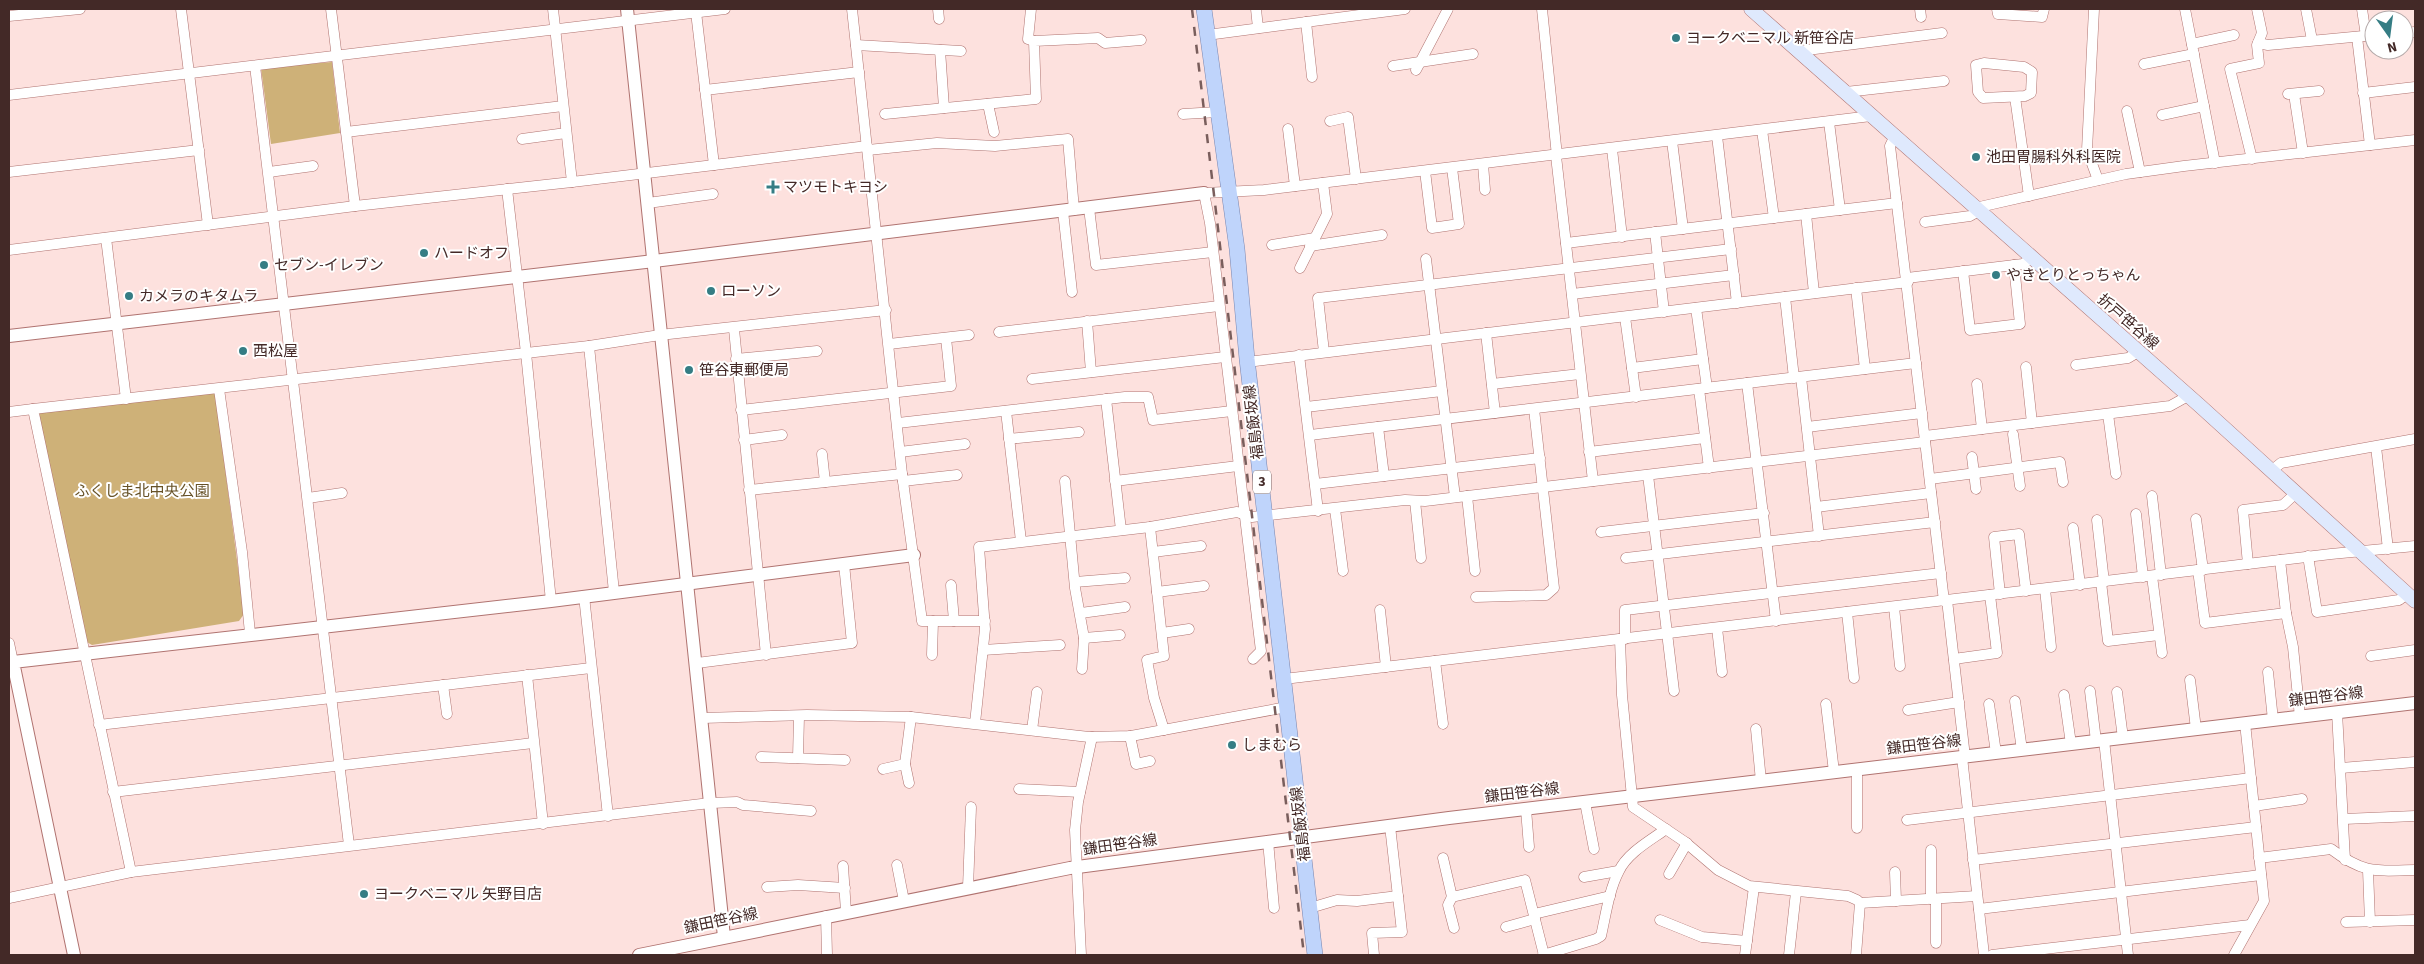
<svg xmlns="http://www.w3.org/2000/svg" width="2424" height="964" viewBox="0 0 2424 964" font-family="'Source Sans 3','Noto Sans JP',sans-serif">
  <style>
    .green { fill: #ceb178 }
    .lines { fill: none; stroke-linecap: round; stroke-linejoin: round }
    .minor-casing { stroke: #b07370; stroke-width: 11 }
    .tertiary-casing { stroke: #b07370; stroke-width: 14 }
    .secondary-casing { stroke: #b07370; stroke-width: 15 }
    .primary-casing { stroke: #7885af; stroke-width: 16 }
    .minor { stroke: #fff; stroke-width: 10 }
    .tertiary { stroke: #fff; stroke-width: 12 }
    .secondary { stroke: #dfe9fd; stroke-width: 14 }
    .primary { stroke: #bfd4fb; stroke-width: 15 }
    .rail { stroke: #795e5c; stroke-width: 2.5; stroke-dasharray: 9 9; stroke-linecap: butt }
    .poi-dot { fill: #357d84; stroke: #fff; stroke-width: 2 }
    .labels { text-anchor: middle; dominant-baseline: central; stroke-width: 4; stroke-linejoin: round; paint-order: stroke }
    .shield { fill: #fff; stroke: #7b6968; stroke-width: 1 }
    .shield-label { font-size: 14px; font-weight: bold; fill: #432927 }
    .poi-label { font-size: 15px; fill: #432927; stroke: #fff; text-anchor: start }
    .street-label { font-size: 15px; fill: #432927; stroke: #fff }
    .park-label { font-size: 15px; fill: #675227; stroke: #fff }
  </style>
  <rect width="100%" height="100%" fill="#fde1de"/>
  <g class="green">
    <path d="M332,62L340,133L271,144L261,68Z"/>
    <path d="M215,391L244,614L239,621L92,645L85,641L38,410Z"/>
  </g>
  <g class="lines">
    <g class="minor-casing">
      <g id="minor">
        <path d="M181,9L208,225"/>
        <path d="M331,9L355,206"/>
        <path d="M852,9L902,474L922,621H985"/>
        <path d="M938,9L939,19"/>
        <path d="M1031,9L1028,39L1034,41"/>
        <path d="M1256,9L1258,28"/>
        <path d="M1542,9L1557,156"/>
        <path d="M1920,9L1921,17"/>
        <path d="M1997,9L1998,14L2042,17L2044,9"/>
        <path d="M2094,9L2087,150L2098,180"/>
        <path d="M2185,9L2215,163"/>
        <path d="M2306,9L2312,40"/>
        <path d="M2362,9L2366,36"/>
        <path d="M696,12L714,165L867,146"/>
        <path d="M9,16L80,9"/>
        <path d="M1306,22L1312,77"/>
        <path d="M2404,33L2415,32"/>
        <path d="M1207,35L1405,9"/>
        <path d="M2357,37L2370,145"/>
        <path d="M2258,43L2268,45L2374,35"/>
        <path d="M2192,44L2234,35"/>
        <path d="M856,45L961,51"/>
        <path d="M940,50L944,108"/>
        <path d="M1799,51L1942,33"/>
        <path d="M1984,63L2024,67L2032,72L2031,93L2025,96L1983,98L1978,92L1976,65Z"/>
        <path d="M2144,64L2194,54"/>
        <path d="M255,66L349,845"/>
        <path d="M1393,66L1473,54"/>
        <path d="M1416,70L1448,9"/>
        <path d="M705,90L859,72"/>
        <path d="M1846,92L1944,81"/>
        <path d="M2363,93L2415,87"/>
        <path d="M2288,94L2319,91"/>
        <path d="M2294,94L2303,153"/>
        <path d="M9,95L725,9"/>
        <path d="M2015,97L2029,196"/>
        <path d="M988,104L994,132"/>
        <path d="M2127,111L2140,172"/>
        <path d="M885,114L1036,99L1034,41L1098,38L1105,43L1141,40"/>
        <path d="M1183,114L1218,112"/>
        <path d="M2162,115L2204,106"/>
        <path d="M1330,121L1348,117L1356,179"/>
        <path d="M1829,122L1840,210"/>
        <path d="M1288,129L1295,186"/>
        <path d="M1762,130L1774,218"/>
        <path d="M346,132L563,106"/>
        <path d="M1717,136L1737,303"/>
        <path d="M1895,136L1890,146L1944,601"/>
        <path d="M522,139L566,133"/>
        <path d="M1672,141L1683,229"/>
        <path d="M1612,149L1622,237"/>
        <path d="M868,150L937,143L995,146L1068,139L1074,210"/>
        <path d="M1556,156L1593,481"/>
        <path d="M2252,159L2230,69L2259,63L2257,45L2262,33L2257,9"/>
        <path d="M1483,164L1485,190"/>
        <path d="M1425,171L1432,228L1459,224L1452,168"/>
        <path d="M9,172L199,150"/>
        <path d="M269,172L313,166"/>
        <path d="M572,182L714,165"/>
        <path d="M648,203L713,194"/>
        <path d="M1089,208L1096,265L1213,252"/>
        <path d="M1975,208L2126,174L2184,166L2415,140"/>
        <path d="M1063,211L1072,292"/>
        <path d="M1806,214L1814,293"/>
        <path d="M1925,222L1970,216L1979,211"/>
        <path d="M1655,232L1664,312"/>
        <path d="M106,238L126,399"/>
        <path d="M1566,243L1897,203"/>
        <path d="M1272,245L1315,238"/>
        <path d="M1310,246L1382,235"/>
        <path d="M9,250L355,206L572,182L553,9"/>
        <path d="M1426,259L1455,497"/>
        <path d="M1300,268L1327,214L1323,183"/>
        <path d="M1963,271L1970,330L2020,324L2014,265"/>
        <path d="M1907,278L2023,264L2032,258"/>
        <path d="M1856,288L1865,369"/>
        <path d="M1572,294L1734,275"/>
        <path d="M1785,297L1794,378"/>
        <path d="M1696,308L1707,388"/>
        <path d="M1625,317L1636,397"/>
        <path d="M1087,321L1091,372"/>
        <path d="M734,329L766,655"/>
        <path d="M999,332L1219,306"/>
        <path d="M1486,333L1495,413"/>
        <path d="M889,344L969,335"/>
        <path d="M589,346L660,335L886,310"/>
        <path d="M1324,352L1318,298L1731,249"/>
        <path d="M1299,355L1318,511"/>
        <path d="M736,359L817,351"/>
        <path d="M1247,362L1908,282"/>
        <path d="M2076,365L2128,358L2138,352"/>
        <path d="M2026,367L2032,423"/>
        <path d="M1632,368L1703,359"/>
        <path d="M1801,377L1819,536"/>
        <path d="M1032,379L1225,357"/>
        <path d="M1747,383L1776,621"/>
        <path d="M1492,384L1580,374"/>
        <path d="M1977,384L1982,429"/>
        <path d="M219,389L242,552L250,633"/>
        <path d="M1699,389L1709,468"/>
        <path d="M1106,399L1121,530"/>
        <path d="M1306,407L1442,391"/>
        <path d="M741,410L951,386L946,338"/>
        <path d="M1006,411L1021,541"/>
        <path d="M9,412L33,409"/>
        <path d="M2108,414L2116,474"/>
        <path d="M898,423L1125,397H1148L1153,420L1232,411"/>
        <path d="M1378,427L1384,476"/>
        <path d="M1807,427L1922,413"/>
        <path d="M2013,434L2020,486"/>
        <path d="M1310,435L1916,363"/>
        <path d="M1925,436L2170,406L2188,396"/>
        <path d="M1009,439L1079,432"/>
        <path d="M744,440L782,435"/>
        <path d="M2376,447L2388,549"/>
        <path d="M900,452L965,444"/>
        <path d="M1589,452L1705,438"/>
        <path d="M822,454L825,482"/>
        <path d="M1972,457L1976,489"/>
        <path d="M2271,471L2281,463L2415,439"/>
        <path d="M1648,475L1674,691"/>
        <path d="M1930,479L2060,462L2063,482"/>
        <path d="M903,481L957,475"/>
        <path d="M1065,481L1075,588L1084,638L1082,669"/>
        <path d="M1115,481L1238,466"/>
        <path d="M1315,484L1540,458"/>
        <path d="M749,490L902,474"/>
        <path d="M1467,496L1475,571"/>
        <path d="M2152,496L2161,575"/>
        <path d="M308,498L342,493"/>
        <path d="M1415,501L1421,558"/>
        <path d="M1816,507L1931,493"/>
        <path d="M1335,509L1343,571"/>
        <path d="M2136,514L2143,577"/>
        <path d="M2196,519L2203,570"/>
        <path d="M2097,520L2104,582"/>
        <path d="M1150,527L1164,656L1147,660L1154,698L1164,730"/>
        <path d="M2073,528L2080,585"/>
        <path d="M1601,532L1764,513"/>
        <path d="M1153,552L1201,546"/>
        <path d="M2308,556L2317,612L2399,600L2407,594"/>
        <path d="M1626,558L1935,522"/>
        <path d="M2248,564L2243,510L2283,505L2296,493"/>
        <path d="M2198,570L2205,623L2286,613L2280,560"/>
        <path d="M2152,576L2162,653"/>
        <path d="M1075,582L1125,578"/>
        <path d="M2101,582L2108,641L2159,635"/>
        <path d="M951,585L954,621"/>
        <path d="M2045,589L2051,647"/>
        <path d="M1157,592L1204,586"/>
        <path d="M2000,594L1994,537L2019,534L2026,591"/>
        <path d="M584,596L608,816"/>
        <path d="M1476,597L1546,595L1554,588L1534,409"/>
        <path d="M1947,600L1965,757"/>
        <path d="M551,601L526,353L589,346L614,592"/>
        <path d="M1894,607L1900,666"/>
        <path d="M1380,610L1386,667"/>
        <path d="M1847,612L1854,678"/>
        <path d="M1081,613L1125,607"/>
        <path d="M2286,613L2293,647L2300,717"/>
        <path d="M1717,628L1722,672"/>
        <path d="M1162,633L1189,629"/>
        <path d="M1084,638L1120,635"/>
        <path d="M1620,639L1622,695L1633,807L1685,842L1718,870L1749,886L1848,896L1857,900L1860,903L1856,955"/>
        <path d="M1625,639V610L1941,573"/>
        <path d="M9,643L13,662L9,663"/>
        <path d="M983,650L1060,645"/>
        <path d="M932,655L933,621"/>
        <path d="M2371,656L2415,650"/>
        <path d="M1253,659L1261,651L1210,223L1204,193L1264,190L1871,116"/>
        <path d="M1954,659L1997,653L1990,595"/>
        <path d="M1435,661L1443,724"/>
        <path d="M697,663L852,643L844,564"/>
        <path d="M2268,672L2273,720"/>
        <path d="M527,675L543,824"/>
        <path d="M1284,679L2331,554L2415,546"/>
        <path d="M2190,680L2196,729"/>
        <path d="M443,685L447,714"/>
        <path d="M2090,691L2096,741"/>
        <path d="M2117,692L2123,738"/>
        <path d="M2064,695L2071,744"/>
        <path d="M2015,701L2022,750"/>
        <path d="M1826,704L1834,772"/>
        <path d="M1989,704L1996,753"/>
        <path d="M1908,710L1959,702"/>
        <path d="M2337,712L2345,860"/>
        <path d="M702,718L807,715L911,717L1089,737L1131,736L1287,707"/>
        <path d="M975,723L985,629L979,547L1150,527L1237,512L1252,517L1405,500L1425,501L1925,442"/>
        <path d="M99,725L591,668"/>
        <path d="M1756,729L1761,781"/>
        <path d="M1032,730L1037,692"/>
        <path d="M1130,736L1136,764L1150,761"/>
        <path d="M2104,740L2128,955"/>
        <path d="M761,757L845,760"/>
        <path d="M1962,757L1984,955"/>
        <path d="M798,758L799,716"/>
        <path d="M2341,768L2415,762"/>
        <path d="M883,769L905,764"/>
        <path d="M909,783L905,764L911,717"/>
        <path d="M1019,789L1080,792"/>
        <path d="M113,792L533,743"/>
        <path d="M1585,802L1594,849"/>
        <path d="M2254,806L2302,799"/>
        <path d="M1526,809L1529,847"/>
        <path d="M2344,819L2415,816"/>
        <path d="M1907,820L2251,778"/>
        <path d="M1857,828V770"/>
        <path d="M1268,841L1274,908"/>
        <path d="M1443,858L1452,897L1525,880L1544,955"/>
        <path d="M2259,858L2331,849C2364,874 2376,871 2415,870"/>
        <path d="M1973,860L2256,827"/>
        <path d="M897,865L904,901"/>
        <path d="M843,866L846,912"/>
        <path d="M2368,870L2370,922"/>
        <path d="M131,872L33,409L526,353L507,189"/>
        <path d="M1895,872L1896,901"/>
        <path d="M1669,874L1687,843"/>
        <path d="M1584,877L1618,871"/>
        <path d="M767,887L798,885L845,888"/>
        <path d="M968,888L971,807"/>
        <path d="M1452,897L1448,905L1454,928"/>
        <path d="M9,898L131,872L710,803L737,802L743,805L811,811"/>
        <path d="M1931,899V850"/>
        <path d="M1936,899V943"/>
        <path d="M1860,903L1977,896"/>
        <path d="M1310,908L1337,900L1357,901L1398,896"/>
        <path d="M1979,909L2261,875"/>
        <path d="M1534,914L1610,896"/>
        <path d="M826,916L827,955"/>
        <path d="M1660,920L1702,937L1747,941"/>
        <path d="M2346,922L2415,920"/>
        <path d="M1506,927L1535,919"/>
        <path d="M1081,955L1075,830L1078,802L1092,737"/>
        <path d="M1374,955L1372,933L1402,932L1390,826"/>
        <path d="M1543,955L1596,939L1601,936C1606,914 1609,890 1619,871C1627,853 1651,840 1666,829"/>
        <path d="M1745,955L1754,887"/>
        <path d="M1789,955L1796,892"/>
        <path d="M1992,955L2250,925"/>
        <path d="M2234,955L2264,901L2245,723"/>
      </g>
    </g>
    <g class="tertiary-casing">
      <g id="tertiary">
        <path d="M627,9L724,937"/>
        <path d="M9,336L654,261L1204,193"/>
        <path d="M74,955L13,662L551,601L914,555"/>
        <path d="M639,955L1070,868L1449,818L2415,703"/>
      </g>
    </g>
    <g class="secondary-casing">
      <path id="secondary" d="M1751,9L2199,405L2415,601"/>
    </g>
    <g class="primary-casing">
      <path id="primary" d="M1204,9L1237,249L1247,359L1315,955"/>
    </g>
    <use href="#minor" class="minor"/>
    <use href="#tertiary" class="tertiary"/>
    <use href="#secondary" class="secondary"/>
    <use href="#primary" class="primary"/>
    <path class="rail" d="M1192,9L1304,955"/>
  </g>
  <g class="poi-dot">
    <circle cx="1676" cy="38" r="5"/>
    <circle cx="1976" cy="157" r="5"/>
    <path d="M770.5 179.5h5v5h5v5h-5v5h-5v-5h-5v-5h5z"/>
    <circle cx="424" cy="253" r="5"/>
    <circle cx="264" cy="265" r="5"/>
    <circle cx="1996" cy="275" r="5"/>
    <circle cx="711" cy="291" r="5"/>
    <circle cx="129" cy="296" r="5"/>
    <circle cx="243" cy="351" r="5"/>
    <circle cx="689" cy="370" r="5"/>
    <circle cx="1232" cy="745" r="5"/>
    <circle cx="364" cy="894" r="5"/>
  </g>
  <g class="labels">
    <rect class="shield" x="1253" y="470.5" width="18" height="23" rx="4"/>
    <g class="shield-label">
      <text x="1262" y="482">3</text>
    </g>
    <g class="poi-label">
      <text x="1686" y="38">ヨークベニマル 新笹谷店</text>
      <text x="1986" y="157">池田胃腸科外科医院</text>
      <text x="783" y="187">マツモトキヨシ</text>
      <text x="434" y="253">ハードオフ</text>
      <text x="274" y="265">セブン-イレブン</text>
      <text x="2006" y="275">やきとりとっちゃん</text>
      <text x="721" y="291">ローソン</text>
      <text x="139" y="296">カメラのキタムラ</text>
      <text x="253" y="351">西松屋</text>
      <text x="699" y="370">笹谷東郵便局</text>
      <text x="1242" y="745">しまむら</text>
      <text x="374" y="894">ヨークベニマル 矢野目店</text>
    </g>
    <g class="street-label">
      <text transform="translate(2128 322) rotate(41)">折戸笹谷線</text>
      <text transform="translate(1254 422) rotate(-97)">福島飯坂線</text>
      <text transform="translate(2326 697) rotate(-7)">鎌田笹谷線</text>
      <text transform="translate(1924 745) rotate(-7)">鎌田笹谷線</text>
      <text transform="translate(1522 793) rotate(-7)">鎌田笹谷線</text>
      <text transform="translate(1301 824) rotate(-97)">福島飯坂線</text>
      <text transform="translate(1120 845) rotate(-8)">鎌田笹谷線</text>
      <text transform="translate(721 921) rotate(-12)">鎌田笹谷線</text>
    </g>
    <g class="park-label">
      <text x="142" y="491">ふくしま北中央公園</text>
    </g>
  </g>
  <rect width="2424" height="964" fill="none" stroke="#432927" stroke-width="20"/>
  <g transform="translate(2389 35) rotate(166)"><circle r="24" fill="#ffffff" stroke="#b4a9a9"/>
  <path d="M0-4L9 19L0 12L-9 19Z" fill="#357d84"/>
  <text y="-8" font-size="14" font-weight="bold" text-anchor="middle" fill="#432927">N</text>
  </g>
</svg>
